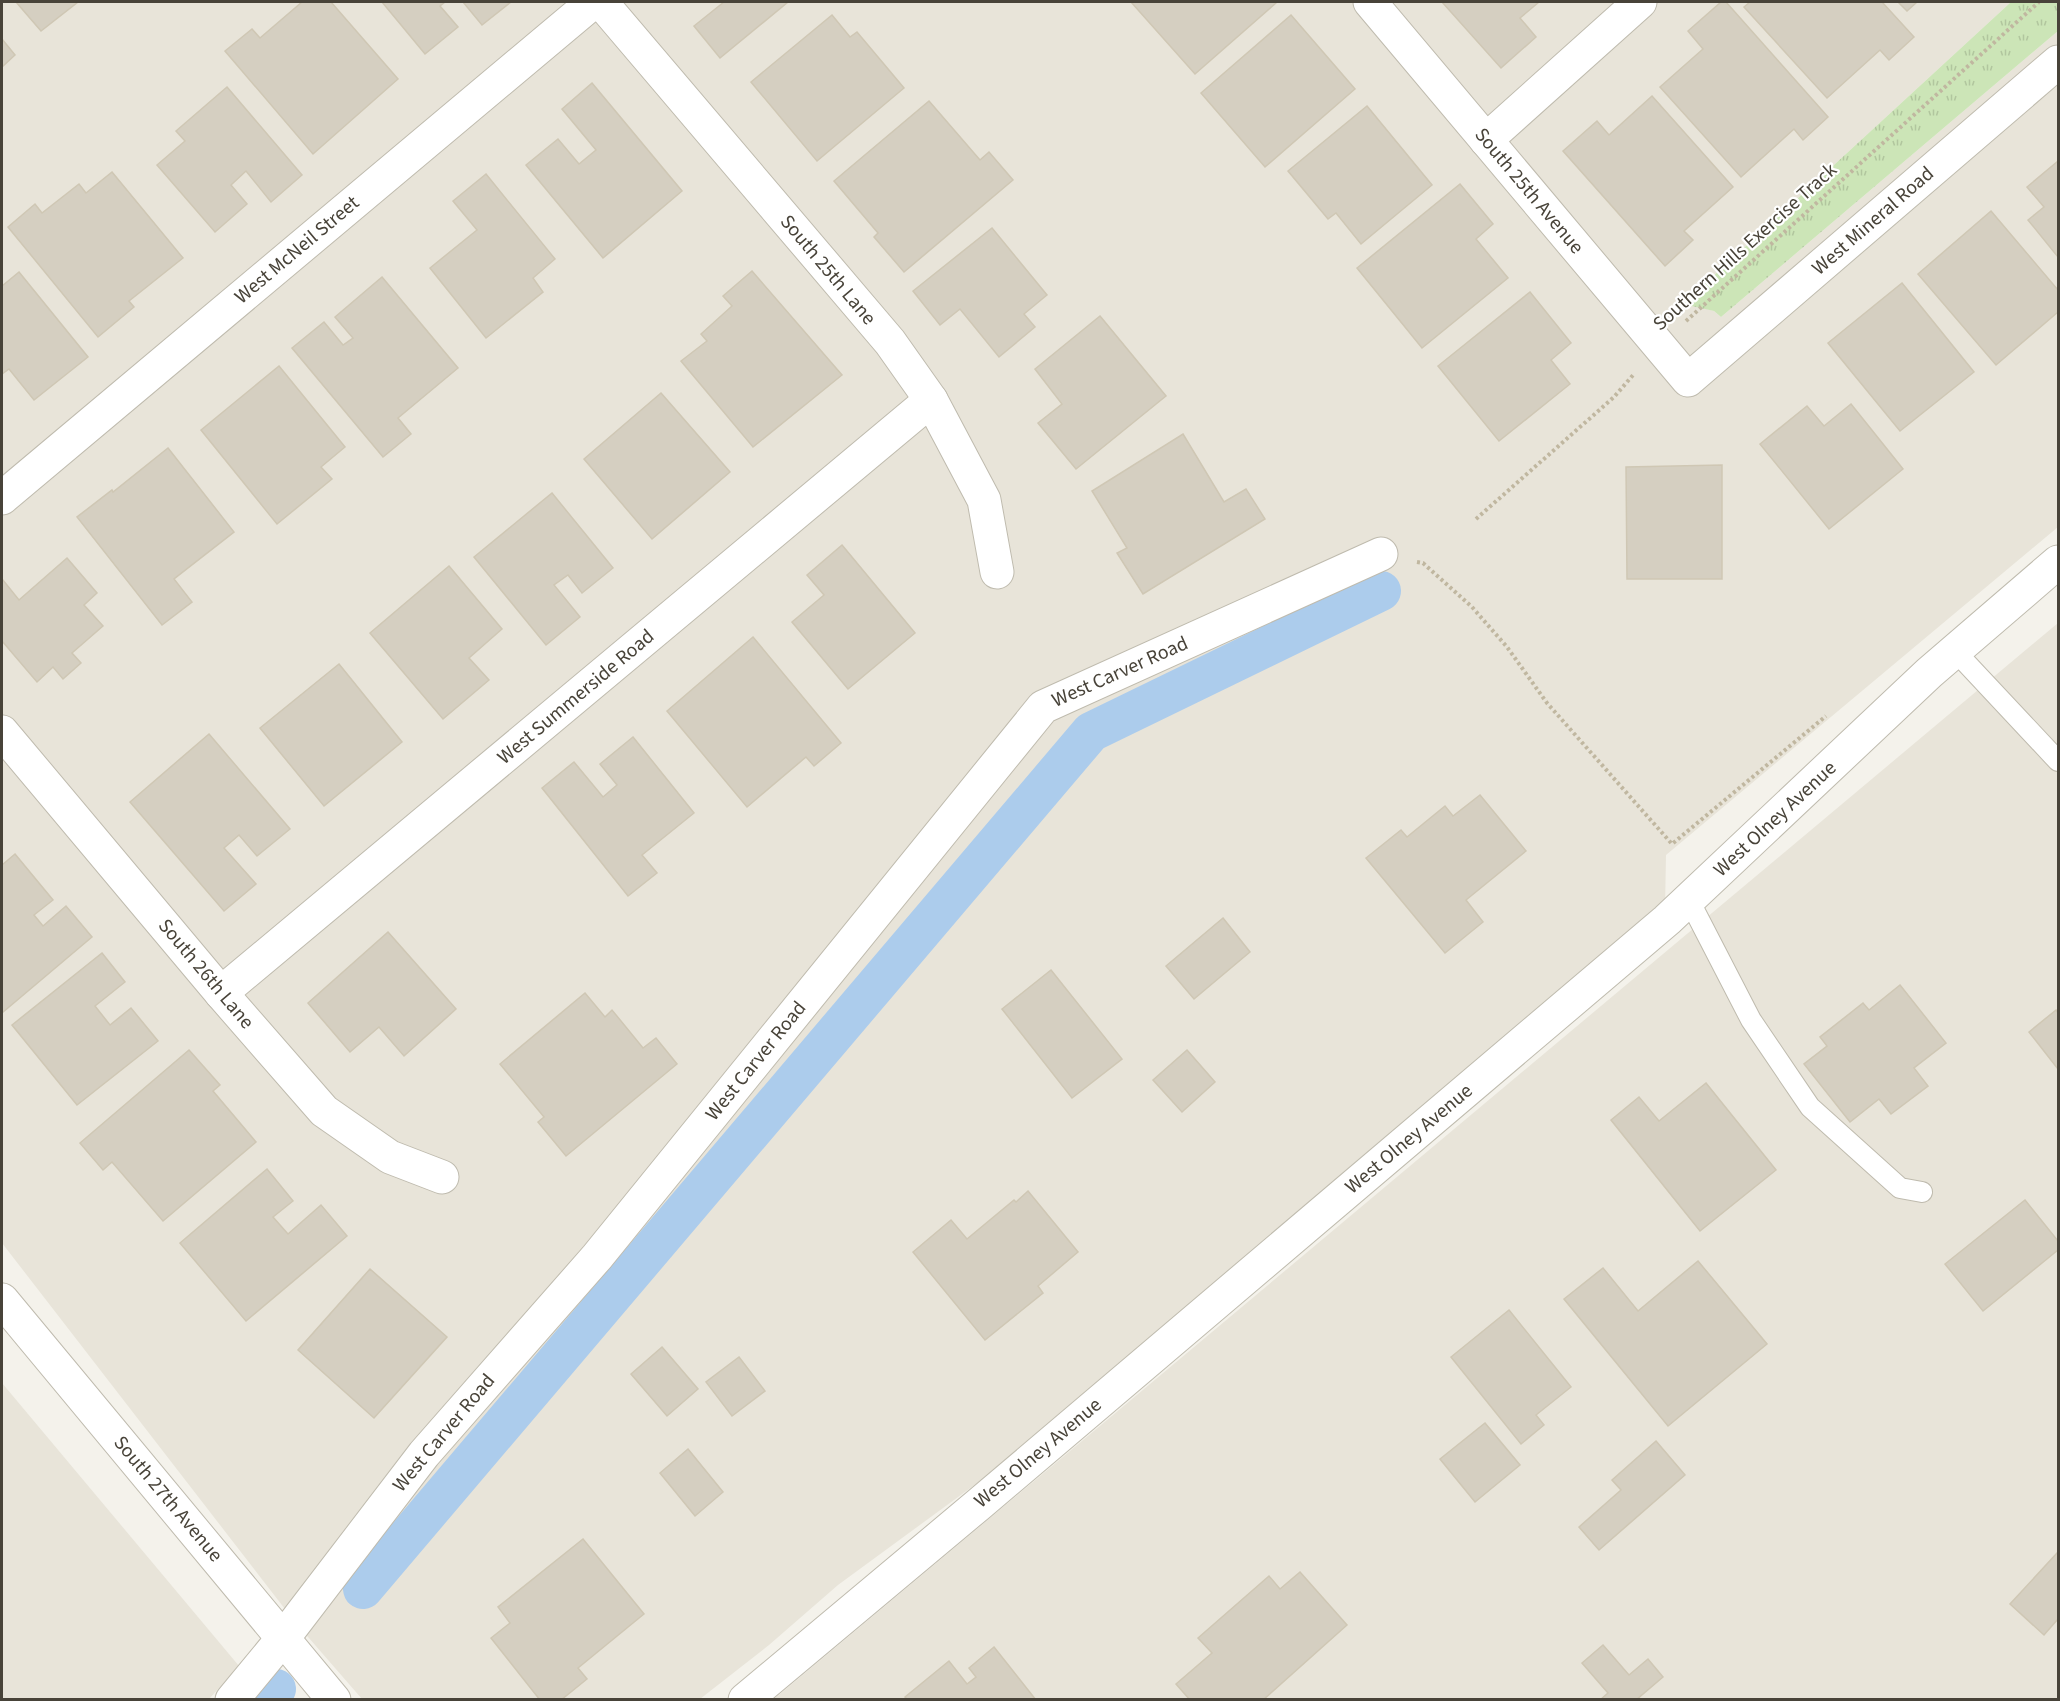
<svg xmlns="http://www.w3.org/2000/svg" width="2060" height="1701" viewBox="0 0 2060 1701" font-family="'Source Sans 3',sans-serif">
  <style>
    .residential { fill: #e8e4d9 }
    .park { fill: url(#park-tufts) }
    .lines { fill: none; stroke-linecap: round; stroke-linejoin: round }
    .canal { stroke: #acccec; stroke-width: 40 }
    .building { fill: #d5cfc1; stroke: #cfc7b4; stroke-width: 1.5 }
    .service-casing { stroke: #bfbbae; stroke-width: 22 }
    .minor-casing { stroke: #bfbbae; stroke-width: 35 }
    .tertiary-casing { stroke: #bfbbae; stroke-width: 35 }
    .path { stroke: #c0b7a0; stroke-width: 4; stroke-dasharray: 3 3; stroke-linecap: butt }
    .service { stroke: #fff; stroke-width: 20 }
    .minor { stroke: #fff; stroke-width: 33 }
    .tertiary { stroke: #fff; stroke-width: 33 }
    .labels { text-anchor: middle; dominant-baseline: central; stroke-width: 4.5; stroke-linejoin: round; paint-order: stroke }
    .street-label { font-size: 20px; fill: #484339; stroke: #fff }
  </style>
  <defs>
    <pattern id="park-tufts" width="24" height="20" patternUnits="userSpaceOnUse" patternTransform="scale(1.5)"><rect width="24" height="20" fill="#cce5b7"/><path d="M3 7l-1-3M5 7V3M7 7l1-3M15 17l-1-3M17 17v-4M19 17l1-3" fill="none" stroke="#b1c69e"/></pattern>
  </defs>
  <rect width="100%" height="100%" fill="#f4f2eb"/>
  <g class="residential">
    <path d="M2,2H2011L1684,303L1714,311L1721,317L2058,31V527L1666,855L1665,909L1014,1456L838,1585L769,1645L700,1699H362L295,1622L2,1243Z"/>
    <path d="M2058,623V1699H774Z"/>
    <path d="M2,1383L239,1666L209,1699H2Z"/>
  </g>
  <path class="park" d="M2011,2H2058V31L1721,317L1714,311L1683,304Z"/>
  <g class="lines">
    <g class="canal">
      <path d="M363,1589L1091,732L1381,591"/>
      <path d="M267,1700L276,1689"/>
    </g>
  </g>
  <g class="building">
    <path d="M16,2H78L41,31Z"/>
    <path d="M302,2H331L398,79L313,154L225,51L252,29L260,38Z"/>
    <path d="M382,2H445L440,6L458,27L425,54Z"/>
    <path d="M463,2H511L482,25Z"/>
    <path d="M724,2H788L720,58L694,26Z"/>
    <path d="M1131,2H1277L1195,74Z"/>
    <path d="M1442,2H1539L1520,18L1536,37L1501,68Z"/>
    <path d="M1721,2H1726L1828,117L1803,140L1794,129L1741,177L1660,87L1703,49L1688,31Z"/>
    <path d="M1750,2H1882L1914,37L1889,60L1880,50L1827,98L1744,7Z"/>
    <path d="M1898,2H1917L1907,11Z"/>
    <path d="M832,15L850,37L857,32L904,88L817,161L751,82Z"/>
    <path d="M1291,15L1355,89L1265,167L1201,93Z"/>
    <path d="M2,39L15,55L2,67Z"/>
    <path d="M592,83L682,191L603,258L526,165L558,139L579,164L596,150L562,109Z"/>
    <path d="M227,87L302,175L271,202L246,171L231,185L247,204L215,232L157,165L185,141L176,131Z"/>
    <path d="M1652,96L1733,187L1684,231L1693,240L1665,266L1563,151L1597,121L1609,135Z"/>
    <path d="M929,101L980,160L989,152L1013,180L904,272L874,237L878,233L834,181Z"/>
    <path d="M1367,106L1432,185L1361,244L1336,213L1328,219L1288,171Z"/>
    <path d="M2058,161V257L2028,220L2044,207L2027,187Z"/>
    <path d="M112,172L183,258L129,301L134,307L98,337L8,227L35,204L42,213L79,184L86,193Z"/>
    <path d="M486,174L555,259L533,278L543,292L486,338L430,268L477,230L453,201Z"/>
    <path d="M1460,184L1493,224L1476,239L1508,278L1422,348L1357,268Z"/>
    <path d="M1991,211L2058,290V312L1996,365L1918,274Z"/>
    <path d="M992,228L1047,295L1024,314L1035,327L999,357L960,309L940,325L913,291Z"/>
    <path d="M752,271L842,375L753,447L681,361L707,341L701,334L732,306L723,296Z"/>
    <path d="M19,272L88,357L34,400L9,369L2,374V286Z"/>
    <path d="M382,277L458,368L398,418L411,434L383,457L292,348L324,322L343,345L353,338L335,317Z"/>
    <path d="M1902,283L1974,372L1900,431L1828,343Z"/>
    <path d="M1530,292L1571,343L1551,360L1570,384L1499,441L1438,366Z"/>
    <path d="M1100,316L1166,396L1076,469L1038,423L1062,404L1035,369Z"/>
    <path d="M279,366L345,447L321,467L332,479L277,524L201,430Z"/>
    <path d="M661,393L730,472L652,539L584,459Z"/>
    <path d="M1851,404L1903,469L1829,529L1760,444L1807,406L1824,426Z"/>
    <path d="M1183,434L1224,502L1246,489L1265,519L1143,594L1117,553L1127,548L1092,491Z"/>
    <path d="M168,448L234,532L174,579L192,602L162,625L77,517L112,490L113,492Z"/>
    <path d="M1722,465V579H1627L1626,467Z"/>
    <path d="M552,493L613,568L582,593L568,575L554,585L580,617L546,645L474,557Z"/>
    <path d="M842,545L915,633L848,689L792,622L824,595L807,575Z"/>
    <path d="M67,558L97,593L84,605L103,626L72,653L81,663L63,679L53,667L37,682L2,641V581L3,580L19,600Z"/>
    <path d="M449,566L502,629L469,658L489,680L443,719L370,633Z"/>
    <path d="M753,637L841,743L814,766L806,757L747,807L667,711Z"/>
    <path d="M339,664L402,742L324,806L260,728Z"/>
    <path d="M209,734L290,829L257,856L239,835L224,848L256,884L224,911L130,802Z"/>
    <path d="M633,737L694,813L642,855L657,873L628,896L542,788L574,762L603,797L617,785L600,764Z"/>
    <path d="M1480,795L1526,851L1466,900L1483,922L1445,953L1366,858L1401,830L1407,837L1445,806L1453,816Z"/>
    <path d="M15,854L53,900L34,915L43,926L66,906L92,937L2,1013V865Z"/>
    <path d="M1223,918L1250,952L1194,999L1166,966Z"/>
    <path d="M388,932L456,1009L404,1056L379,1027L350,1052L308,1003Z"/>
    <path d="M102,953L125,982L95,1006L110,1025L131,1008L158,1041L77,1105L12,1025Z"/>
    <path d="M1051,970L1122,1059L1072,1098L1002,1009Z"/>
    <path d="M1900,985L1946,1043L1914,1068L1928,1086L1891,1114L1879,1099L1850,1122L1804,1064L1827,1046L1820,1037L1863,1003L1869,1010Z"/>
    <path d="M585,993L605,1017L612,1010L643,1048L656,1038L677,1064L566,1156L538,1122L544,1117L500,1064Z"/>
    <path d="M2056,1010L2058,1013V1069L2029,1032Z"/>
    <path d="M189,1050L220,1085L213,1091L256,1142L163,1221L112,1162L103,1170L80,1143Z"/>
    <path d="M1187,1050L1215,1082L1182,1112L1153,1080Z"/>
    <path d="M1706,1083L1776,1170L1700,1231L1611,1120L1639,1097L1659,1121Z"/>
    <path d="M267,1169L293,1201L273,1217L288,1234L321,1205L347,1236L246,1321L180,1243Z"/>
    <path d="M1028,1191L1078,1252L1038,1286L1043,1293L985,1340L913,1252L951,1220L967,1239L1014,1200L1016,1202Z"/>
    <path d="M2025,1200L2058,1241V1250L1983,1311L1945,1264Z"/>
    <path d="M1698,1261L1767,1344L1668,1426L1564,1299L1603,1268L1638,1311Z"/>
    <path d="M370,1269L447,1337L374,1418L298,1350Z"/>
    <path d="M1509,1310L1571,1387L1536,1415L1544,1425L1521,1444L1451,1357Z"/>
    <path d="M662,1347L698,1389L667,1416L631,1374Z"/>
    <path d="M739,1357L765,1391L732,1416L706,1382Z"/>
    <path d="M1485,1423L1520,1465L1475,1502L1440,1459Z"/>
    <path d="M1656,1441L1685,1475L1599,1550L1579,1527L1621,1490L1612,1480Z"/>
    <path d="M688,1449L723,1492L695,1516L660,1473Z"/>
    <path d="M583,1539L644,1614L578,1668L587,1679L561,1700H540L491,1638L510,1623L498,1607Z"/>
    <path d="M2058,1552V1619L2044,1635L2010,1604Z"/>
    <path d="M1300,1572L1347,1625L1263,1700H1190L1176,1684L1212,1653L1198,1638L1269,1576L1280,1589Z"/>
    <path d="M1603,1645L1629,1675L1648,1659L1663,1677L1636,1700H1600L1608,1693L1582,1663Z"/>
    <path d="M994,1647L1036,1700H908L905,1697L949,1661L967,1684L976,1677L969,1668Z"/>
  </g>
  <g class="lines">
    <g class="service-casing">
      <g id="service">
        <path d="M1955,651L2058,761"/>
        <path d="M1689,900L1751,1020L1810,1107L1900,1188L1922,1192"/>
      </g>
    </g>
    <g class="minor-casing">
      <g id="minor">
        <path d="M601,2L890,342L931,400L984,500L997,572"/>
        <path d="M1370,2L1688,380L2058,62"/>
        <path d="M1486,140L1640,2"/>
        <path d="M2,498L593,2"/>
        <path d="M2,732L221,993L324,1111L390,1157L442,1177"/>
        <path d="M221,993L931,400"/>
        <path d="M232,1700L284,1637L424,1454L597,1257L1043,707L1381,554"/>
        <path d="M745,1700L978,1505L1667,920L1929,673L2058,562"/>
      </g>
    </g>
    <g class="tertiary-casing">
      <path id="tertiary" d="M2,1300L334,1700"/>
    </g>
    <g class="path">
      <path d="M1686,321L2039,2"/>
      <path d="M1476,519L1614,397L1634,374"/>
      <path d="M1417,562L1423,563L1472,607L1507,647L1547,703L1672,844L1826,716"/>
    </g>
    <use href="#service" class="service"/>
    <use href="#minor" class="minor"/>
    <use href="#tertiary" class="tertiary"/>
  </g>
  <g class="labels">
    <g class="street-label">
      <text transform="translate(1529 191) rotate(50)">South 25th Avenue</text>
      <text transform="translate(1873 221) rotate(-41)">West Mineral Road</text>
      <text transform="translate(1745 247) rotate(-42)">Southern Hills Exercise Track</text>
      <text transform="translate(297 250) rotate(-40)">West McNeil Street</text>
      <text transform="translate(828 270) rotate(50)">South 25th Lane</text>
      <text transform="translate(1120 672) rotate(-24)">West Carver Road</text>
      <text transform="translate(576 697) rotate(-40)">West Summerside Road</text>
      <text transform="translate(1775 819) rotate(-43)">West Olney Avenue</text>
      <text transform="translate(206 974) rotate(50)">South 26th Lane</text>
      <text transform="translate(756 1061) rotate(-51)">West Carver Road</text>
      <text transform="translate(1409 1139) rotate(-40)">West Olney Avenue</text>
      <text transform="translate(444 1433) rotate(-50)">West Carver Road</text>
      <text transform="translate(1038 1453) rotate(-40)">West Olney Avenue</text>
      <text transform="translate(168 1499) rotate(50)">South 27th Avenue</text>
    </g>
  </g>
  <rect width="2060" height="1701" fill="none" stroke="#484339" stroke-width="6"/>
</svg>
